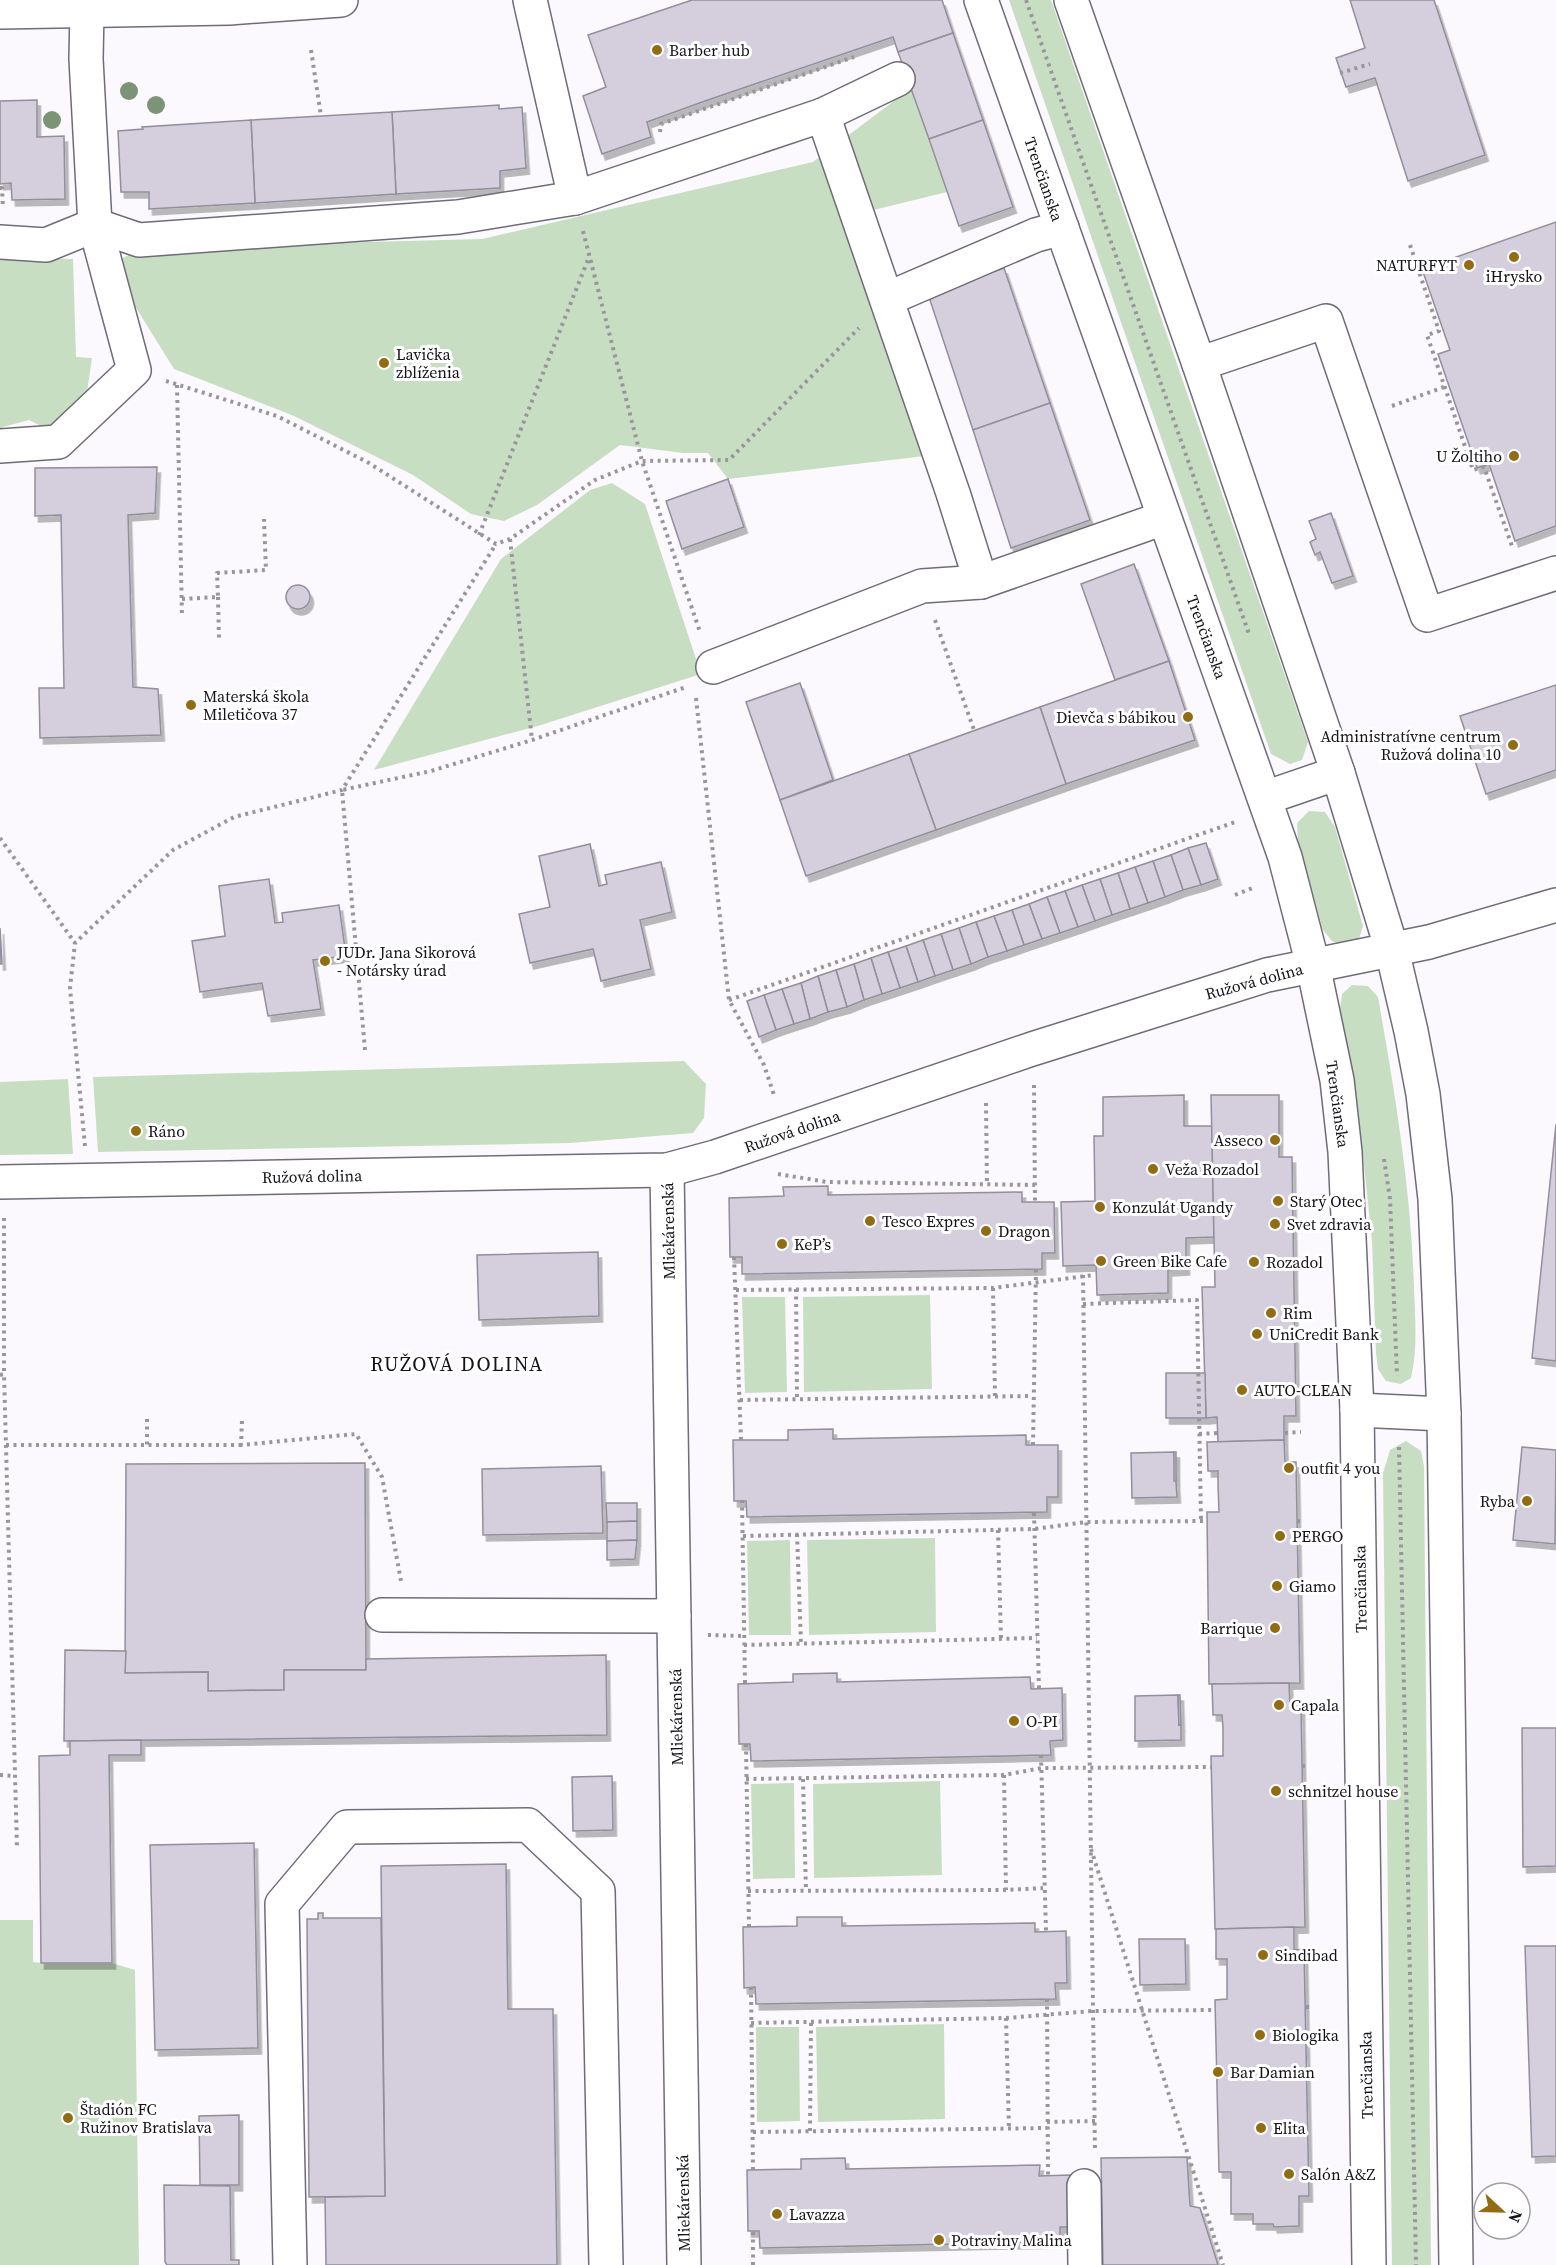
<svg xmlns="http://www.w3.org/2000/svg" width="1556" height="2265" viewBox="0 0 1556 2265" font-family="'Source Serif 4',serif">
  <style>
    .green { fill: #c8dec3 }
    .building { fill: #d4cedd; stroke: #938e9c; stroke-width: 1.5; filter: url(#shadow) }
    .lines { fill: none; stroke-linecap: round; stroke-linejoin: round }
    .minor-casing { stroke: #706b78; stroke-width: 36 }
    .path { stroke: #98969b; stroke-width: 4; stroke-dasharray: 3 4.5; stroke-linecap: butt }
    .minor { stroke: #fff; stroke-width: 33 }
    .tree { fill: #7c9378 }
    .poi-dot { fill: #916c12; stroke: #fff; stroke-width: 2 }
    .labels { text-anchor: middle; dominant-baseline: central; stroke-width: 6; stroke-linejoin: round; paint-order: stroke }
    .poi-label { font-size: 16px; fill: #151319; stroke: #fff; text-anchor: start }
    .street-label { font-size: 16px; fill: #151319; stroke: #fff }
    .quarter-label { font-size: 20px; letter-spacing: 1.5px; fill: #151319; stroke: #fff }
  </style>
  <defs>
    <filter id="shadow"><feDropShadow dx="3.5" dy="6" stdDeviation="0" flood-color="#0004"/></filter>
  </defs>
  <rect width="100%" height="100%" fill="#fbf9fd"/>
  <g class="green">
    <path d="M1009,0H1051L1308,742L1302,760L1290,764L1271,754Z"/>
    <path d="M911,88L947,192L845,217L925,456L728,479L708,453H683L620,445L537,505L504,521L471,514L413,475L294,416L174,369L115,274L121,259L142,248L482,239L813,162Z"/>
    <path d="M0,257L73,259L76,357L92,358L87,392L62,417L45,428L29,420L3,427V437H0Z"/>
    <path d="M612,483L645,504L701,674L541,725L374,770L501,559L590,490Z"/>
    <path d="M1309,811L1325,812L1335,827L1363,926L1358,942L1345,947L1332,941L1323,930L1298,842L1297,823Z"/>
    <path d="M1352,985L1368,986L1378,997C1395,1093 1411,1189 1414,1287C1415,1318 1418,1348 1411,1378L1401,1384L1386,1381L1378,1369L1376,1353L1372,1241L1358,1108L1340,1008L1342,994Z"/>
    <path d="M684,1061L706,1084L704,1118L693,1133L570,1143L98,1152L93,1077Z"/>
    <path d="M68,1079L73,1154L0,1155V1082Z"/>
    <path d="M930,1295L932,1389L804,1392L803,1297Z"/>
    <path d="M742,1297H785L787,1392L745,1393Z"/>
    <path d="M1406,1441L1421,1451L1424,1466L1431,2265H1392L1383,1473L1390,1450Z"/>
    <path d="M935,1538L936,1632L809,1635L807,1540Z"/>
    <path d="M790,1540L791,1635H749L747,1541Z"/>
    <path d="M940,1781L942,1875L814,1878L813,1784Z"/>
    <path d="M794,1783L795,1878L753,1879L751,1784Z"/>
    <path d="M0,1920H33V1962L41,1963H112L135,1970L139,2265H0Z"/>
    <path d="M944,2024L945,2119L818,2122L816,2027Z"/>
    <path d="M756,2027H799L800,2121L757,2122Z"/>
  </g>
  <g class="building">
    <path d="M692,0H942L953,33L898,52L893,37L705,101L647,122L651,137L602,154L583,96L606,87L588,35Z"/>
    <path d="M1350,0H1434L1485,155L1408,181L1375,78L1346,87L1336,58L1365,48Z"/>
    <path d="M953,33L983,120L929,139L898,52Z"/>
    <path d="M37,100V137L64,136L65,199L12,200L11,183L0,184V101Z"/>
    <path d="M499,105V109L522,107L526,168L500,171V188L396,194L392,112Z"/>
    <path d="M392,112L396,194L255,203L251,120Z"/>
    <path d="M251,120L255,203L149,209V192H121L118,131L143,129L142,127Z"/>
    <path d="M983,120L1013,207L959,226L929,139Z"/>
    <path d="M1556,222V526L1515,541L1489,464L1477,468L1438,354L1450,350L1422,269Z"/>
    <path d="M1004,268L1050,403L973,430L928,294Z"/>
    <path d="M1050,403L1090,520L1011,548L973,430Z"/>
    <path d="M157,467L155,513L128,515L133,687L158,689L161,735L40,738L39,688H64L61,515L35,516V468Z"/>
    <path d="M728,479L744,527L682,549L666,501Z"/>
    <path d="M1331,513L1353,576L1332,583L1320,552L1315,555L1310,542L1316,539L1309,521Z"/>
    <path d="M1134,564L1169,661L1115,680L1081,584Z"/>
    <circle cx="298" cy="597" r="12"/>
    <path d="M1169,661L1195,740L1066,784L1040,707Z"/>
    <path d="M800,683L833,780L780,800L746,702Z"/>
    <path d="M1556,685V770L1486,794L1460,716Z"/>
    <path d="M1040,707L1066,784L936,830L909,754Z"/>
    <path d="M909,754L936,830L806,876L780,800Z"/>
    <path d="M1206,843L1218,879L1201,885L1188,848Z"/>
    <path d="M590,844L599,886L607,884L605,875L661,862L672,912L640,920L651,969L601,981L593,949L530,963L519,914L550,907L539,856Z"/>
    <path d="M1188,848L1201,885L1183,890L1171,855Z"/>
    <path d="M1171,855L1183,890L1165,897L1153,861Z"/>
    <path d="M1153,861L1165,897L1148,903L1135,867Z"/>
    <path d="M1135,867L1148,903L1130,909L1118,873Z"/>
    <path d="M1118,873L1130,909L1112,915L1100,879Z"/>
    <path d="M269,879L275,923L283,922L282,913L339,905L346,956L313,960L321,1009L268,1016L262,983L200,992L192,941L225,936L219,886Z"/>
    <path d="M1100,879L1112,915L1095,921L1082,885Z"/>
    <path d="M1082,885L1095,921L1078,927L1065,891Z"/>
    <path d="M1065,891L1078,927L1060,933L1047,897Z"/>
    <path d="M1047,897L1060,933L1042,939L1029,904Z"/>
    <path d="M1029,904L1042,939L1024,945L1012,910Z"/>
    <path d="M1012,910L1024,945L1007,951L994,916Z"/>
    <path d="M994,916L1007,951L988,957L976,922Z"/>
    <path d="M976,922L988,957L971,964L959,928Z"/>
    <path d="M0,928L2,964H0Z"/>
    <path d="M959,928L971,964L953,970L941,934Z"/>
    <path d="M941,934L953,970L935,976L923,940Z"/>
    <path d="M923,940L935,976L918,982L906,946Z"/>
    <path d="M906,946L918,982L900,988L888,952Z"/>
    <path d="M888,952L900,988L882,994L871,958Z"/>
    <path d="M871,958L882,994L864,1000L854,964Z"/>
    <path d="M854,964L864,1000L847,1007L836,970Z"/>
    <path d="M836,970L847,1007L828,1012L818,976Z"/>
    <path d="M818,976L828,1012L810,1019L801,983Z"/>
    <path d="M801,983L810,1019L794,1024L782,989Z"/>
    <path d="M782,989L794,1024L776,1030L764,995Z"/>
    <path d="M764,995L776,1030L759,1037L747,1001Z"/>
    <path d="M1184,1095V1126H1212L1214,1237L1186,1238V1269L1168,1270V1293L1097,1295L1096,1265L1063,1266L1061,1202L1095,1201L1094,1136H1103V1097Z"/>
    <path d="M1211,1095H1279V1157H1292L1296,1416H1284V1440L1218,1442L1217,1417L1206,1418L1202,1287H1215Z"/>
    <path d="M1556,1124V1361L1532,1358Z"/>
    <path d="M828,1186V1195L1022,1192V1202H1054L1055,1253H1042V1269L742,1274V1257H730L729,1198L784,1196L783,1187Z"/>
    <path d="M598,1252L599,1316L479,1320L477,1255Z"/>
    <path d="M1166,1373H1205L1206,1418H1166Z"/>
    <path d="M833,1429V1439L1026,1435V1445H1058V1497H1047V1512L747,1517L746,1501H734L733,1440H788V1430Z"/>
    <path d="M1284,1440L1285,1462H1296L1300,1683L1209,1684L1207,1512H1219L1218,1485V1471H1208L1207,1442Z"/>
    <path d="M1522,1447L1556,1450L1555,1544L1513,1540Z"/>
    <path d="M1174,1452L1177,1497L1132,1498L1131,1453Z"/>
    <rect x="1174" y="1452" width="2" height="29"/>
    <path d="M365,1463L366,1670H284V1690L208,1691V1672L125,1673L126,1464Z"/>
    <path d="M601,1466L603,1533L483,1535L482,1469Z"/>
    <path d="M606,1503H637V1521L607,1522Z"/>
    <path d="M637,1521V1540L607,1541V1522Z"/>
    <path d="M637,1540L635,1559L607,1560V1541Z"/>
    <path d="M65,1650L126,1651L125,1673L208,1672V1691L284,1690V1670H366V1659L606,1655L607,1735L64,1741Z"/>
    <path d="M837,1673V1682L1030,1677L1031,1689L1062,1688L1063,1740L1050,1741L1051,1755L751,1761L750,1744H739L738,1684L793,1682V1674Z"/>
    <path d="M1289,1683L1290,1706H1301L1305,1927L1215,1929L1211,1756H1223V1729L1222,1715H1213L1212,1684Z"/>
    <path d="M1178,1695L1179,1725H1181V1740L1135,1741V1696Z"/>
    <path d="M1178,1695H1180L1181,1725H1179Z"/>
    <path d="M1522,1728H1556V1866L1523,1867Z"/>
    <path d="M141,1740V1755H109L112,1963H41L39,1756L70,1755V1741Z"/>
    <path d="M612,1776L613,1830L573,1831L572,1777Z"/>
    <path d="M254,1843L258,2048L155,2050L150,1845Z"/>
    <path d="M506,1864L508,2009H553L557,2265H326L325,2197L385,2196L381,1866Z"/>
    <path d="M318,1913H323V1918H381L385,2196L309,2197L307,1919H318Z"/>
    <path d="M797,1917H842V1926L1035,1923V1932L1066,1931L1067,1983H1055L1056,1999L756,2004L755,1987L744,1988L743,1927L797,1926Z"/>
    <path d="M1294,1927V1950L1304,1949L1309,2196H1299V2226L1274,2227L1273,2224H1253V2214H1231V2172H1219L1215,2000L1227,1999V1959H1216V1929Z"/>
    <path d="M1139,1939H1185L1186,1984L1140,1985Z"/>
    <path d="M1525,1946H1556V2156L1532,2157Z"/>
    <path d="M239,2115V2185H200L199,2116Z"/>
    <path d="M1187,2157L1190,2206L1200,2208L1218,2265H1103L1101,2158Z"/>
    <path d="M845,2158L846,2169L1040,2165L1039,2176L1070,2175L1072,2227H1060V2242L760,2248L759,2231H748L747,2170L801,2169V2159Z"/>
    <path d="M164,2185L230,2186L231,2260H239V2265H167L165,2262Z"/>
  </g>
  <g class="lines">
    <g class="minor-casing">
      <g id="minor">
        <path d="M981,0L1285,857L1313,965L1337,1080L1345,1152L1357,1410L1369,2265"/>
        <path d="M1071,0L1199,364L1338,773L1392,950L1411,1031L1423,1094L1435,1199L1444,1414L1456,2265"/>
        <path d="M0,12L229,8L341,0"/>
        <path d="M823,115L898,79"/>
        <path d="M575,198L823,115L953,493L981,582"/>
        <path d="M0,242L46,245L95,225L139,240L458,217L575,198L530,0"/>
        <path d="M887,299L1036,235L1062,228"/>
        <path d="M1199,364L1326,321L1427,615L1556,573"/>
        <path d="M0,446L58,442L134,370L95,225L86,59L87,10"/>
        <path d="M713,667L922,586L981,582L1164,518"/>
        <path d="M1265,798L1338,773"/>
        <path d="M667,1170L684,2265"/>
        <path d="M0,1182L667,1170L715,1157L1032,1049L1267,975L1429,942L1556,905"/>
        <path d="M1357,1410L1444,1414"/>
        <path d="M382,1615L674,1616"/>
        <path d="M1084,2186L1085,2265"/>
        <path d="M290,2265L282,1904L347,1827L528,1825L598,1891L606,2265"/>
      </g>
    </g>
    <g class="path">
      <path d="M1026,0L1249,634"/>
      <path d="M311,50L321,116"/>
      <path d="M1340,73L1370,64"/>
      <path d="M660,132L661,124L854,57"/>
      <path d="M0,188H2L3,208"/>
      <path d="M583,231L642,461L700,632"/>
      <path d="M1410,245L1439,331L1427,335L1473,470L1484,467L1513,549"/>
      <path d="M166,381L277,416L369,463L496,544L510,539L595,480L642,461L729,460L859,328"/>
      <path d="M177,385L182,616"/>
      <path d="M1392,406L1444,387"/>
      <path d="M479,535L589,257"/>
      <path d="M510,539L532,740"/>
      <path d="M218,597L219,639"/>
      <path d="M182,599L218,597L217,573L266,570L264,519"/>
      <path d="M935,620L974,730"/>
      <path d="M696,698L729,1000L764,1065L775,1098"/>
      <path d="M0,838L75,943"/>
      <path d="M1235,895L1255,887"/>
      <path d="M729,1000L1235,822"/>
      <path d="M365,1050L342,790L431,771L532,740L686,687"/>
      <path d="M1034,1085L1035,1202"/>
      <path d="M986,1103L987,1185"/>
      <path d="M85,1146L70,988L75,943L173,850L234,817L342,790L496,544"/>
      <path d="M1384,1159L1390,1199L1397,1376"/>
      <path d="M778,1174L827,1182L1035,1185"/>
      <path d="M4,1218V1374"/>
      <path d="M734,1257L741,1440"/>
      <path d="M1083,1275L1095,2152"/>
      <path d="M993,1288L995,1396"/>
      <path d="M796,1289L797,1400"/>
      <path d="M736,1290L993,1288L1094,1275"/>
      <path d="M1083,1304L1197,1300L1201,1520"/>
      <path d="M0,1375L4,1374L17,1848"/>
      <path d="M740,1400L1032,1396"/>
      <path d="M147,1419V1445"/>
      <path d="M242,1421L241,1445L356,1434L382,1477L401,1581"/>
      <path d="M1285,1433L1301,1432"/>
      <path d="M1199,1434L1218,1433"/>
      <path d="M6,1445H241"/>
      <path d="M1033,1445L1036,1269"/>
      <path d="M1399,1447L1416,2265"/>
      <path d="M742,1500L745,1683"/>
      <path d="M1034,1513L1039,1689"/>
      <path d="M1297,1521L1303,1522"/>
      <path d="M998,1530L1001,1639"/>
      <path d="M797,1534L801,1644"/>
      <path d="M743,1536L1034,1529L1086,1522L1207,1521"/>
      <path d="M708,1635L744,1636"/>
      <path d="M744,1645L1037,1638"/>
      <path d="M746,1744L749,1927"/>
      <path d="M1041,1755L1046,1931"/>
      <path d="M1302,1766H1308"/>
      <path d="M0,1775L15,1776"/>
      <path d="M1004,1775L1006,1890"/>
      <path d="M746,1779L1004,1775L1042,1768L1211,1767"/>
      <path d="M803,1779L806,1891"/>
      <path d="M1091,1849L1223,2265"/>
      <path d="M748,1891L1006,1890L1043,1888"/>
      <path d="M751,1987L753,2170"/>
      <path d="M1047,1999L1048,2175"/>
      <path d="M1306,2007H1313"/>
      <path d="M1006,2018L1009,2129"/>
      <path d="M751,2023L1006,2018L1092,2011L1215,2010"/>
      <path d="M1047,2122L1095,2121"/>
      <path d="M810,2131L811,2022"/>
      <path d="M753,2132L1047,2128"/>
      <path d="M753,2265V2231"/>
    </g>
    <use href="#minor" class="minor"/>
  </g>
  <g class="tree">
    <circle cx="129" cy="91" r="9"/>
    <circle cx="156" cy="105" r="9"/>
    <circle cx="52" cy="120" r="9"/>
  </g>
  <g class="poi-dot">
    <circle cx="657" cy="50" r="6"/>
    <circle cx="1514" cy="257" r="6"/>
    <circle cx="1469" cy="265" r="6"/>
    <circle cx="384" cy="363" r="6"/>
    <circle cx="1514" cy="456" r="6"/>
    <circle cx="191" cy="705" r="6"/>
    <circle cx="1188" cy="717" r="6"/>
    <circle cx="1513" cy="745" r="6"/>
    <circle cx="325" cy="961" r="6"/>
    <circle cx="136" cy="1131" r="6"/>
    <circle cx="1275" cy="1140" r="6"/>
    <circle cx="1153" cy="1169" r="6"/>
    <circle cx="1278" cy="1201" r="6"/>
    <circle cx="1100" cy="1207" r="6"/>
    <circle cx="870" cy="1221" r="6"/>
    <circle cx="1275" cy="1224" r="6"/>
    <circle cx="986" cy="1231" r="6"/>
    <circle cx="782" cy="1244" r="6"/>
    <circle cx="1101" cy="1261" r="6"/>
    <circle cx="1254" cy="1262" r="6"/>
    <circle cx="1271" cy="1313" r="6"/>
    <circle cx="1257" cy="1334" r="6"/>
    <circle cx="1242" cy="1390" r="6"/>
    <circle cx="1289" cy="1468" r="6"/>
    <circle cx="1527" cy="1501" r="6"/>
    <circle cx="1280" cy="1536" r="6"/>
    <circle cx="1277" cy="1586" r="6"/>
    <circle cx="1275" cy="1628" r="6"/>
    <circle cx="1279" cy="1705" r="6"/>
    <circle cx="1014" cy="1721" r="6"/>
    <circle cx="1276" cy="1791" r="6"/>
    <circle cx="1263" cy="1955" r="6"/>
    <circle cx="1260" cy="2035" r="6"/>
    <circle cx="1218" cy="2072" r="6"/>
    <circle cx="68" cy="2118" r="6"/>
    <circle cx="1261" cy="2128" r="6"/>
    <circle cx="1289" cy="2174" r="6"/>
    <circle cx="777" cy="2214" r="6"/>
    <circle cx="939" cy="2240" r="6"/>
  </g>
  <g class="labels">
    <g class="poi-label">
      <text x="669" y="50">Barber hub</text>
      <text x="1457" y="265" text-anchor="end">NATURFYT</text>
      <text x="1514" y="276" text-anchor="middle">iHrysko</text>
      <text x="396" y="354">Lavička<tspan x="396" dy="18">zblíženia</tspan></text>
      <text x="1502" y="456" text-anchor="end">U Žoltiho</text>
      <text x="203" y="696">Materská škola<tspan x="203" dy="18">Miletičova 37</tspan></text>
      <text x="1176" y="717" text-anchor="end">Dievča s bábikou</text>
      <text x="1501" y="736" text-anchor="end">Administratívne centrum<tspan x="1501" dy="18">Ružová dolina 10</tspan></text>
      <text x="337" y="952">JUDr. Jana Sikorová<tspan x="337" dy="18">- Notársky úrad</tspan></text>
      <text x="148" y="1131">Ráno</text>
      <text x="1263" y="1140" text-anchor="end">Asseco</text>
      <text x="1165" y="1169">Veža Rozadol</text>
      <text x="1290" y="1201">Starý Otec</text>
      <text x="1112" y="1207">Konzulát Ugandy</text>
      <text x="882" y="1221">Tesco Expres</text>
      <text x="1287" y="1224">Svet zdravia</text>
      <text x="998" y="1231">Dragon</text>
      <text x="794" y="1244">KeP’s</text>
      <text x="1113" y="1261">Green Bike Cafe</text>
      <text x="1266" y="1262">Rozadol</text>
      <text x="1283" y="1313">Rim</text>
      <text x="1269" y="1334">UniCredit Bank</text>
      <text x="1254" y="1390">AUTO-CLEAN</text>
      <text x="1301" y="1468">outfit 4 you</text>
      <text x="1515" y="1501" text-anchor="end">Ryba</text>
      <text x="1292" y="1536">PERGO</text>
      <text x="1289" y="1586">Giamo</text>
      <text x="1263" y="1628" text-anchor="end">Barrique</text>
      <text x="1291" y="1705">Capala</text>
      <text x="1026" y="1721">O-PI</text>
      <text x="1288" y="1791">schnitzel house</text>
      <text x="1275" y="1955">Sindibad</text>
      <text x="1272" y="2035">Biologika</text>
      <text x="1230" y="2072">Bar Damian</text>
      <text x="80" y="2109">Štadión FC<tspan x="80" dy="18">Ružinov Bratislava</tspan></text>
      <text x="1273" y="2128">Elita</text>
      <text x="1301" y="2174">Salón A&amp;Z</text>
      <text x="789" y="2214">Lavazza</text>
      <text x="951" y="2240">Potraviny Malina</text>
    </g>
    <g class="street-label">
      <text transform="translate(1044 179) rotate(71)">Trenčianska</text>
      <text transform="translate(1207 637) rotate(70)">Trenčianska</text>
      <text transform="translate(1254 981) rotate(-15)">Ružová dolina</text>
      <text transform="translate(1338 1104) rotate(82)">Trenčianska</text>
      <text transform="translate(792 1131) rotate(-19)">Ružová dolina</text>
      <text transform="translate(312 1176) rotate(-1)">Ružová dolina</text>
      <text transform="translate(668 1231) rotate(-91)">Mliekárenská</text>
      <text transform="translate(1360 1589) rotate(-91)">Trenčianska</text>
      <text transform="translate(676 1717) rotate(-91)">Mliekárenská</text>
      <text transform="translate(1366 2075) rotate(-91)">Trenčianska</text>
      <text transform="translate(683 2203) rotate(-91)">Mliekárenská</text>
    </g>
    <g class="quarter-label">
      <text x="457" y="1364">RUŽOVÁ DOLINA</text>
    </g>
  </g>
  <g transform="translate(1502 2211) rotate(112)"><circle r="28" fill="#ffffff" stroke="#a1a1a3" stroke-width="1.5"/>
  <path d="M0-4.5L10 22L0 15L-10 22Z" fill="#916c12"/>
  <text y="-9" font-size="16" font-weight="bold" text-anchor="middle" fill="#151319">N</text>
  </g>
</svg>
